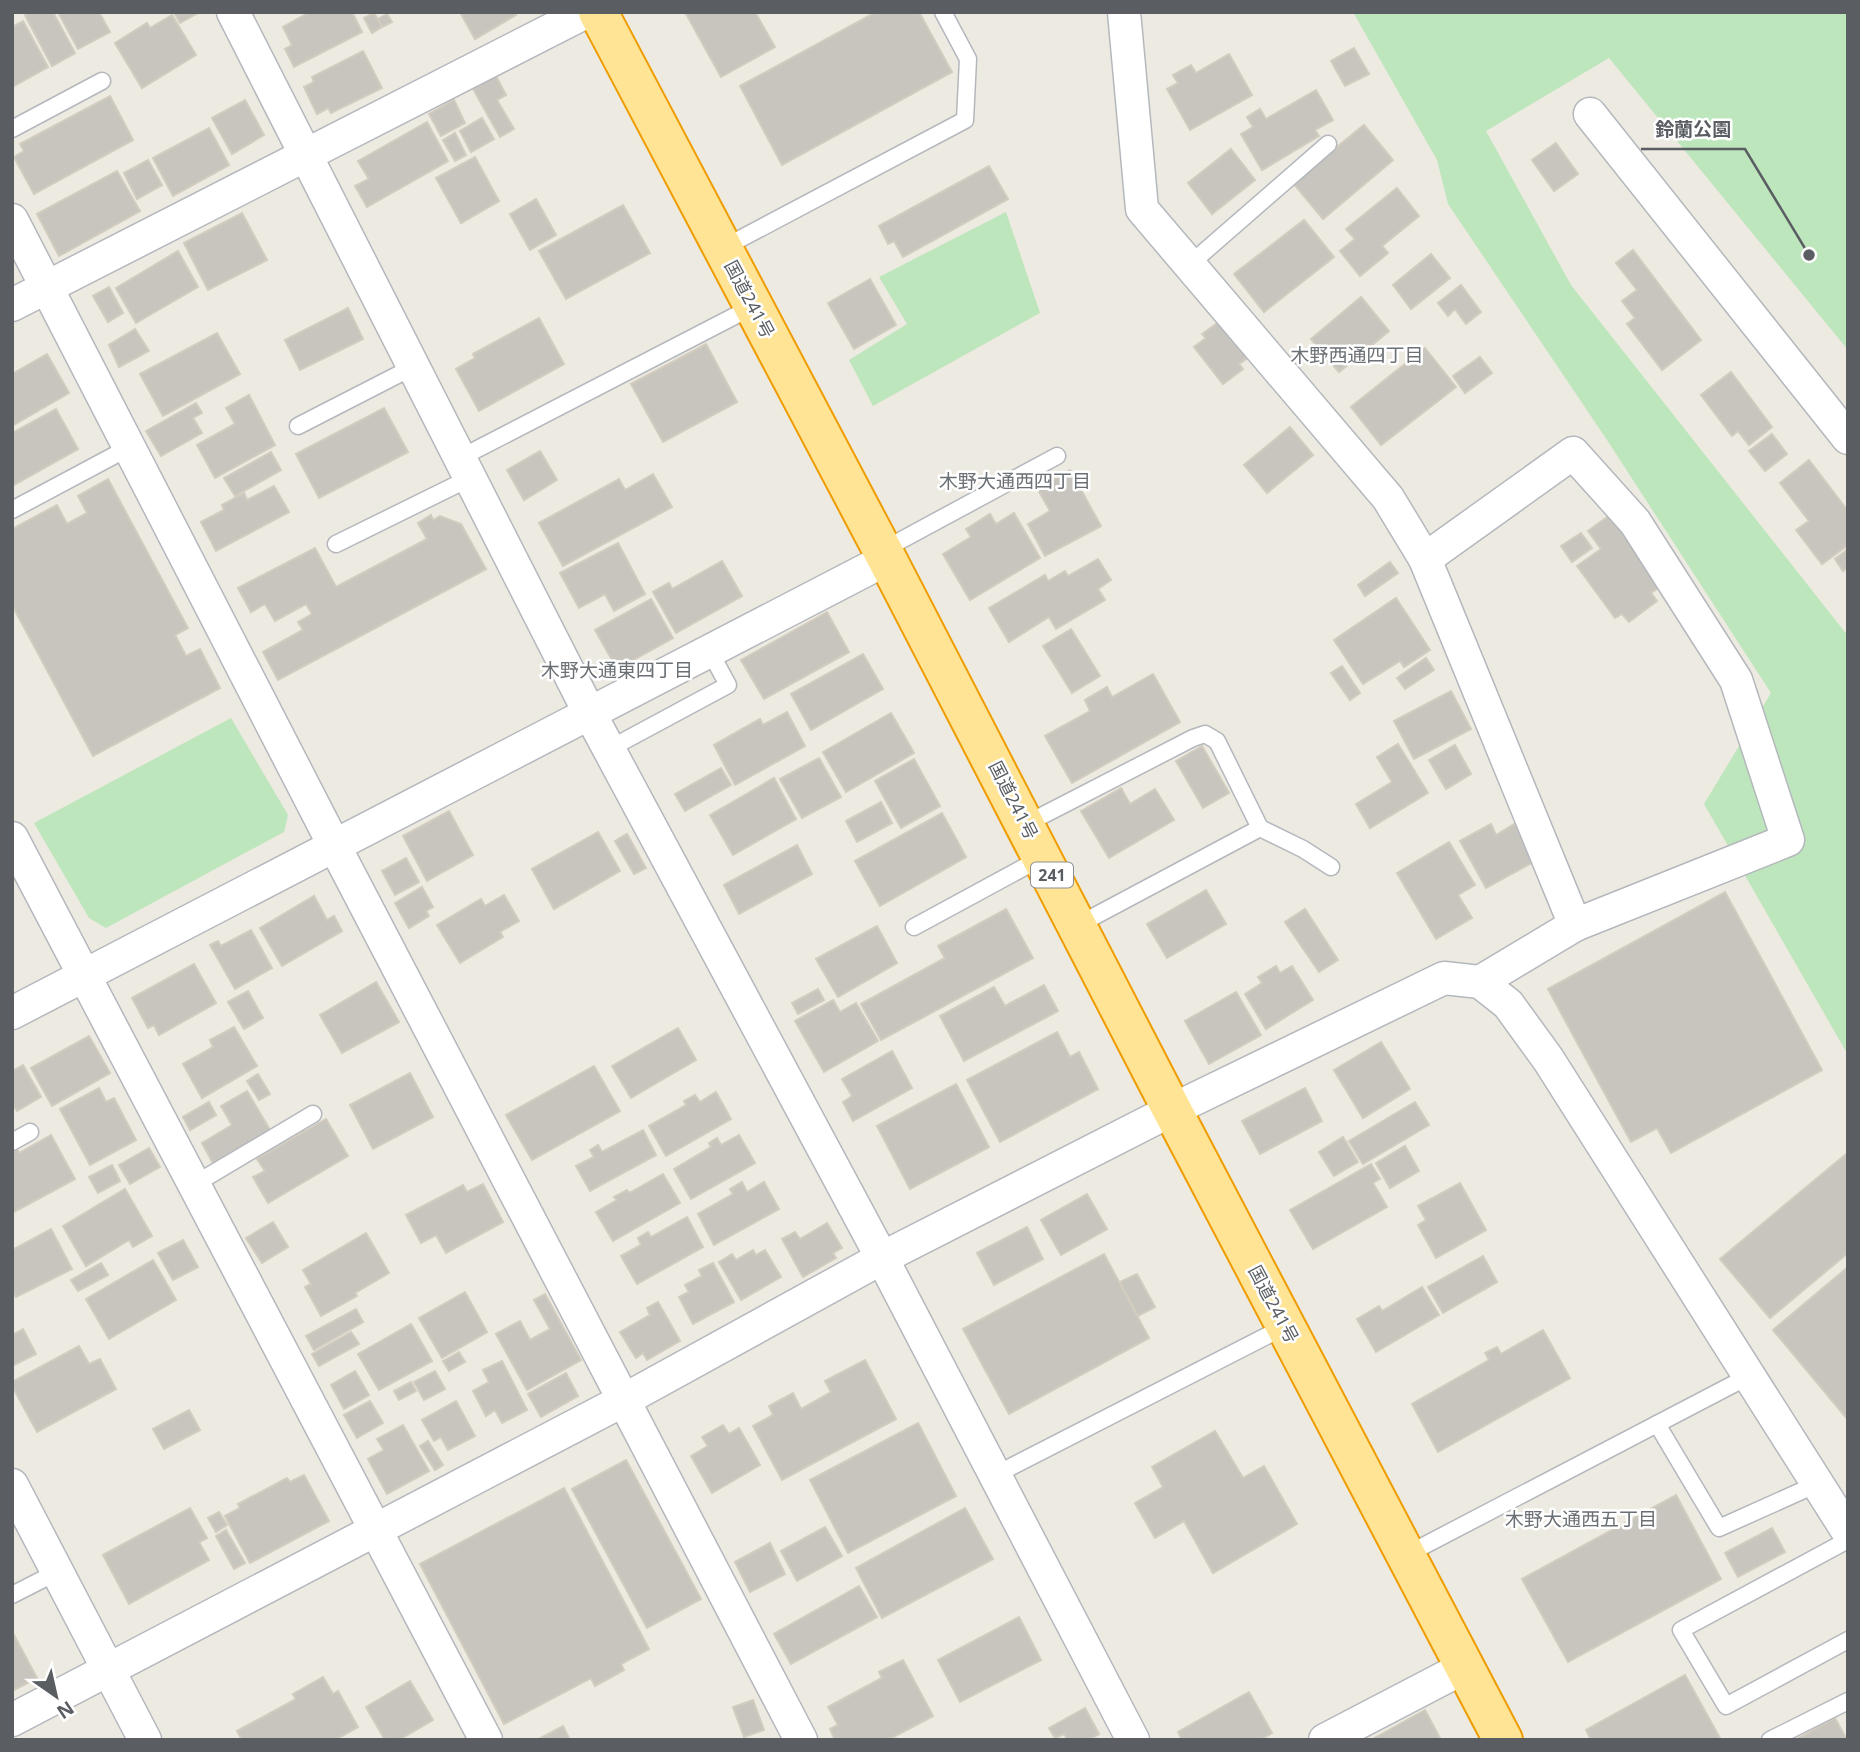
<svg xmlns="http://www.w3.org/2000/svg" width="1860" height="1752" viewBox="0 0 1860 1752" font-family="'Noto Sans','Noto Sans JP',sans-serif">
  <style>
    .green { fill: #bee6bc }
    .building { fill: #c8c5be; stroke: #d2ccbf; stroke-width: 2 }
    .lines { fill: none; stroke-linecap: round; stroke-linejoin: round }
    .service-casing { stroke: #b4b8bd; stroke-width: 19 }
    .minor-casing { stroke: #b4b8bd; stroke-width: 35 }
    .trunk-casing { stroke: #ef9c00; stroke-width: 42 }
    .service { stroke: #fff; stroke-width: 16 }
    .minor { stroke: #fff; stroke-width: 32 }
    .trunk { stroke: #ffe496; stroke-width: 38 }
    .labels { text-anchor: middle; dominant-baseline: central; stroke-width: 5; stroke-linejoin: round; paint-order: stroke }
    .shield { fill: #fff; stroke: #8c8e92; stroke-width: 2 }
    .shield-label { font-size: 16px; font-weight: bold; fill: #5a5e63 }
    .street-label { font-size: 18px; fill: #5a5e63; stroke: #fff }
    .neighbourhood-label { font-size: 19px; fill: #6b7075; stroke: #fff }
    .leader { fill: none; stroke: #5a5e63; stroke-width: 2.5 }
    .callout-dot { fill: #5a5e63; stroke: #fff; stroke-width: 2.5 }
    .callout-label { font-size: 19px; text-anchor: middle; font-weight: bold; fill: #5a5e63; stroke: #fff; stroke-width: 5; stroke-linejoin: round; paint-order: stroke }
  </style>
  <rect width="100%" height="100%" fill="#edeae1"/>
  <g class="green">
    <path d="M1353,12H1848V350L1609,58L1486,131L1571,285L1848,636V1055L1704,804L1771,693L1607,440L1448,204L1437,160Z"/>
    <path d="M1006,212L1040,313L873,406L849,360L907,324L879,277Z"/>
    <path d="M231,718L288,815L284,832L106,928L89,918L34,823Z"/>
  </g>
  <g class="building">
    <path d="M30,12H53L75,53L52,66L25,15Z"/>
    <path d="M58,12H99L110,32L78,49Z"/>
    <path d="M174,12H198V13L180,23Z"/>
    <path d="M310,12H352L362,32L294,67L285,49L292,45L283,27Z"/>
    <path d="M460,12H514L516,15L475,39Z"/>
    <path d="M685,12H755L775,47L721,77Z"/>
    <path d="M876,12H919L952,72L782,165L740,86Z"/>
    <path d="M374,13L382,27L372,33L364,18Z"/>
    <path d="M387,14L392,22L382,27L378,19Z"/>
    <path d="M172,15L196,55L142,88L115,43L147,23L150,28Z"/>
    <path d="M23,21L48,67L12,87V27Z"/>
    <path d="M1354,48L1369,74L1345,86L1331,61Z"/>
    <path d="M363,51L382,88L331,113L328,108L317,114L304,87L314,82L312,77Z"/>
    <path d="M1229,54L1252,95L1190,130L1167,89L1178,83L1173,75L1191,65L1196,73Z"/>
    <path d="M496,76L506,95L497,100L514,129L500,137L473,89Z"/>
    <path d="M1316,90L1333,120L1315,130L1319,136L1262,170L1241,134L1253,127L1247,117L1260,109L1266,119Z"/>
    <path d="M110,96L133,140L34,194L14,157L24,151L20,144Z"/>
    <path d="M245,100L264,135L232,154L212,118Z"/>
    <path d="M454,100L465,123L441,136L429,114Z"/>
    <path d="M482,118L494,139L471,152L460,131Z"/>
    <path d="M427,122L448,161L367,207L355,186L369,179L358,161Z"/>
    <path d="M1364,125L1393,160L1323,219L1293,183Z"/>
    <path d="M209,128L229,165L173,196L153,158Z"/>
    <path d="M455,133L466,155L455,161L443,140Z"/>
    <path d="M1556,143L1578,174L1554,191L1532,160Z"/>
    <path d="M1231,149L1255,180L1212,214L1188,183Z"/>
    <path d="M475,157L499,201L461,223L436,178Z"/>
    <path d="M148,160L162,185L137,199L124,173Z"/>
    <path d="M989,166L1008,199L903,257L894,241L888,244L879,226Z"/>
    <path d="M117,171L140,211L59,256L37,214Z"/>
    <path d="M1397,188L1419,216L1382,246L1388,253L1360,276L1340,251L1355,239L1346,229Z"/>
    <path d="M536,199L556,235L530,250L510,214Z"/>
    <path d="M623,205L650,253L566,299L539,251Z"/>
    <path d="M242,213L267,260L208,290L184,243Z"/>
    <path d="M1304,220L1334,257L1264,312L1234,274Z"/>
    <path d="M1633,250L1701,340L1662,370L1627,324L1635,318L1622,301L1637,290L1616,263Z"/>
    <path d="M178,251L198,287L136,323L116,288Z"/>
    <path d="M1431,254L1450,278L1411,309L1393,285Z"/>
    <path d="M870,279L896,325L854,349L828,303Z"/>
    <path d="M1461,285L1481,312L1466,324L1455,309L1448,316L1438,303Z"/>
    <path d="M109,287L123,313L108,322L93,296Z"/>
    <path d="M1361,297L1389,331L1339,372L1311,339Z"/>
    <path d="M348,308L363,339L300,370L285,340Z"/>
    <path d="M539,318L564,364L479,411L456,369L475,358L473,354Z"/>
    <path d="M1220,321L1249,357L1239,364L1243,369L1223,384L1194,347L1206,338L1202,334Z"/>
    <path d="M135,329L149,351L119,367L109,345Z"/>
    <path d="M217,333L240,374L163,416L140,374Z"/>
    <path d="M706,344L737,402L663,442L631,384Z"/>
    <path d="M1425,348L1456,387L1381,445L1351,407Z"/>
    <path d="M47,354L69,393L12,426V374Z"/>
    <path d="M1480,357L1492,373L1465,393L1453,376Z"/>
    <path d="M1731,372L1772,427L1749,445L1738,431L1732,436L1701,395Z"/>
    <path d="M249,395L275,445L215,478L197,445L235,424L226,408Z"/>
    <path d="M196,403L202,413L193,418L202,433L161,456L146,431Z"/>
    <path d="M384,408L408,452L319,498L296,454Z"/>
    <path d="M56,409L78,449L12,486V433Z"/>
    <path d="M1290,427L1313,455L1267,493L1244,465Z"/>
    <path d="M1772,434L1787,454L1765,471L1749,451Z"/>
    <path d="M540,451L557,480L524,500L507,470Z"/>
    <path d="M271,452L281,470L235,496L224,478Z"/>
    <path d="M1809,460L1848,511V545L1822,564L1796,530L1809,521L1780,483Z"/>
    <path d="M1070,470L1101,526L1045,556L1028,524L1050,511L1037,488Z"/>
    <path d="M653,474L672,507L563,566L539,523L619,479L625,490Z"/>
    <path d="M108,479L188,628L175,635L186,656L200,649L220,688L93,756L12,605V529L57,505L67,524L87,513L78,496Z"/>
    <path d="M274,486L289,512L216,551L201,522L224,510L222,505L244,493L247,500Z"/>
    <path d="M1014,513L1040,558L970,600L943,554L971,537L966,529L990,514L996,524Z"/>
    <path d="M431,515L433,520L440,516L461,524L486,569L278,680L263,652L303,630L298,622L312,614L306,604L275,621L265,604L251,612L238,588L315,548L336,587L427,539L418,523Z"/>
    <path d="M1610,515L1661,586L1651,593L1657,601L1629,622L1622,614L1615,618L1577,566L1601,549L1588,531Z"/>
    <path d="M1581,533L1592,548L1572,562L1561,546Z"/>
    <path d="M618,543L645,594L614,611L605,594L579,608L560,573Z"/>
    <path d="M1848,549V567L1843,571L1835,559Z"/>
    <path d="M1098,559L1111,580L1098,589L1105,600L1056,629L1049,617L1009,642L989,608L1045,575L1048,581L1065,571L1068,576Z"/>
    <path d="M722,561L742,596L676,633L653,592L669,583L672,589Z"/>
    <path d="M1390,562L1398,573L1365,596L1358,585Z"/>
    <path d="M1396,598L1430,650L1404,667L1400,661L1363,684L1334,640Z"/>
    <path d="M651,599L673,638L617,669L595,630Z"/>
    <path d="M827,612L849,652L764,699L741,660Z"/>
    <path d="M1071,629L1100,676L1072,693L1043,646Z"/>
    <path d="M863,654L883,689L811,730L791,694Z"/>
    <path d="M1426,658L1434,670L1405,689L1397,678Z"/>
    <path d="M1342,666L1360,693L1350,700L1331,673Z"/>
    <path d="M1153,674L1180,722L1072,783L1045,736L1090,711L1085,700L1107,687L1112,697Z"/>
    <path d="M1451,691L1471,729L1414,759L1394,721Z"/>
    <path d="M787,712L805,746L735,785L714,745L760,719L763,725Z"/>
    <path d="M891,713L914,753L846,792L823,752Z"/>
    <path d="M1398,744L1428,793L1370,828L1356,804L1392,782L1377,757Z"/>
    <path d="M1455,745L1471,774L1446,789L1429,760Z"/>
    <path d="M1202,746L1229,793L1203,808L1176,761Z"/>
    <path d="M819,758L841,797L802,818L780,779Z"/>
    <path d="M914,759L940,806L901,828L875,781Z"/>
    <path d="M721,768L731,785L685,811L675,794Z"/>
    <path d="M774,778L796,819L733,855L710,815Z"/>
    <path d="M1121,788L1130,804L1155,789L1174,820L1109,858L1081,811Z"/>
    <path d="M881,802L892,823L857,842L846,821Z"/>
    <path d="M449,811L473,855L427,881L403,836Z"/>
    <path d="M942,813L966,857L880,906L855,861Z"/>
    <path d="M1516,823L1537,860L1486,888L1460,841L1491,824L1496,835Z"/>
    <path d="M598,832L620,871L554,909L532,869Z"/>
    <path d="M627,834L646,868L634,874L615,841Z"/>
    <path d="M1449,842L1475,885L1458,895L1472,918L1436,939L1397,873Z"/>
    <path d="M797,845L812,874L739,914L724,885Z"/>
    <path d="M406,858L419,882L395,895L382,871Z"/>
    <path d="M422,887L433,907L426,911L429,916L409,928L395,903Z"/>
    <path d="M1206,890L1226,924L1167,958L1147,924Z"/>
    <path d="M1725,892L1822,1070L1671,1153L1657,1128L1631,1142L1548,989Z"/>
    <path d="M504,895L519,921L500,932L503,937L460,963L437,925L481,899L485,906Z"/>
    <path d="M314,896L327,920L334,916L342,931L282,966L260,928Z"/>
    <path d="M1006,909L1033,958L881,1040L861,1004L945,958L938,946Z"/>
    <path d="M1305,909L1338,960L1319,972L1285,922Z"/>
    <path d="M877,926L897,963L838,997L816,959Z"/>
    <path d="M251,930L272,968L235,989L210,945L218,941L221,946Z"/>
    <path d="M194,964L216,1003L159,1035L154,1025L148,1028L132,998Z"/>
    <path d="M1276,966L1280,973L1292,966L1313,1000L1266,1029L1245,994L1262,983L1258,977Z"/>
    <path d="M376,982L399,1022L342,1053L320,1015Z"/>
    <path d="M1044,985L1058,1011L964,1061L940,1016L994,987L1005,1006Z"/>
    <path d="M818,989L824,1000L798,1014L792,1003Z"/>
    <path d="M248,991L263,1018L244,1029L228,1002Z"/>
    <path d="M1236,992L1261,1035L1209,1064L1185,1021Z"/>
    <path d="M833,1000L840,1012L856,1003L878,1041L824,1072L795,1021Z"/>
    <path d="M234,1027L257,1066L202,1098L183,1064L213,1047L210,1040Z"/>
    <path d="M678,1028L696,1060L631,1098L612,1066Z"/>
    <path d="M1057,1032L1070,1057L1079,1052L1098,1089L1000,1142L967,1080Z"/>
    <path d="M89,1036L110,1073L52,1106L31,1068Z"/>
    <path d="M1381,1042L1410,1089L1363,1118L1334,1070Z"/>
    <path d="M892,1051L912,1088L853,1121L843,1102L852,1096L842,1079Z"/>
    <path d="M23,1065L41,1097L17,1111L12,1104V1071Z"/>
    <path d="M594,1066L620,1111L532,1160L506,1115Z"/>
    <path d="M410,1073L433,1117L373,1149L350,1105Z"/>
    <path d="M258,1074L270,1094L259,1100L247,1081Z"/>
    <path d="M956,1084L989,1147L910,1189L877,1126Z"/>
    <path d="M99,1088L106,1102L114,1098L136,1140L90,1165L60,1109Z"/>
    <path d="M1305,1088L1322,1121L1260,1154L1242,1121Z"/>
    <path d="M247,1091L270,1130L213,1163L202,1143L232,1125L221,1106Z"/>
    <path d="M716,1092L731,1119L666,1156L649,1126L686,1105L684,1101L695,1095L700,1102Z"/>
    <path d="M209,1102L216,1115L190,1130L183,1117Z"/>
    <path d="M1415,1102L1429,1125L1363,1164L1349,1141Z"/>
    <path d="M326,1119L348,1156L268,1203L253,1177L265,1171L257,1159Z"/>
    <path d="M643,1130L656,1155L590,1191L576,1166L594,1157L590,1150L598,1145L602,1152Z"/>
    <path d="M51,1135L75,1179L12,1213V1149L16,1147L19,1153Z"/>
    <path d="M739,1135L755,1163L691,1199L674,1169L711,1147L709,1143L717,1138L721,1145Z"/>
    <path d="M1343,1137L1358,1162L1334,1176L1319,1152Z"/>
    <path d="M1405,1146L1419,1171L1390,1188L1376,1163Z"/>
    <path d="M149,1148L160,1167L130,1184L119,1165Z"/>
    <path d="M1846,1154L1848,1156V1253L1770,1318L1720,1259Z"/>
    <path d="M1371,1164L1380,1179L1373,1183L1387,1207L1313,1249L1290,1210Z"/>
    <path d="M112,1165L120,1181L98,1193L89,1177Z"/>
    <path d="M663,1174L680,1203L613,1241L596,1212L617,1200L614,1197L627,1190L629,1193Z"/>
    <path d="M742,1182L747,1192L764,1182L779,1209L714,1245L698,1214L733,1194L730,1189Z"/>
    <path d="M1460,1183L1486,1230L1436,1258L1418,1225L1426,1220L1418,1206Z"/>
    <path d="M483,1184L503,1222L446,1253L436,1235L421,1243L406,1215L463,1185L467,1192Z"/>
    <path d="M125,1189L152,1236L133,1247L129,1240L86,1266L63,1226Z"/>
    <path d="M1087,1194L1107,1229L1061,1255L1041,1220Z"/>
    <path d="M687,1217L703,1247L637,1284L621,1256L641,1245L638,1238L648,1232L651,1237Z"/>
    <path d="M273,1222L288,1247L262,1263L246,1238Z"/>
    <path d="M827,1223L842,1248L833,1253L836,1258L803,1277L782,1239L795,1232L800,1239Z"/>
    <path d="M1027,1227L1043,1259L994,1285L977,1253Z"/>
    <path d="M51,1229L72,1269L16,1297L12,1289V1250Z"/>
    <path d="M366,1233L389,1273L355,1293L357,1296L321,1316L305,1287L311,1284L303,1270Z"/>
    <path d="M183,1240L198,1267L173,1280L158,1253Z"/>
    <path d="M753,1250L756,1255L765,1250L781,1277L741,1300L719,1262L732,1254L736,1260Z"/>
    <path d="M1104,1254L1149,1338L1009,1414L963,1329Z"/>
    <path d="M1483,1256L1497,1282L1443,1313L1428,1287Z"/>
    <path d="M153,1260L176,1300L109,1339L86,1299Z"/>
    <path d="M101,1263L108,1275L78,1291L71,1280Z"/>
    <path d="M713,1263L734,1302L693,1324L679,1297L689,1292L685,1285L702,1276L699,1270Z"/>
    <path d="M1848,1267V1420L1773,1330Z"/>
    <path d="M1137,1274L1155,1307L1138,1316L1120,1282Z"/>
    <path d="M1422,1287L1439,1315L1376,1352L1357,1319L1379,1306L1382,1311Z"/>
    <path d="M465,1292L487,1332L442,1358L419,1318Z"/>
    <path d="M545,1294L581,1360L527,1390L496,1334L520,1321L530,1340L550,1329L534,1300Z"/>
    <path d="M658,1302L680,1341L647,1360L643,1353L636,1358L620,1332L650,1315L647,1308Z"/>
    <path d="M356,1309L363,1322L314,1350L306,1336Z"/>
    <path d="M411,1324L432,1361L379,1390L358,1354Z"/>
    <path d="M23,1329L36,1354L12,1366V1335Z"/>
    <path d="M1543,1330L1570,1378L1438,1452L1412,1404L1489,1360L1485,1353L1497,1347L1501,1354Z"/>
    <path d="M351,1332L359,1344L319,1366L312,1354Z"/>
    <path d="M79,1346L89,1364L100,1359L116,1389L37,1432L12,1386V1382Z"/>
    <path d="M459,1352L465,1362L449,1371L443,1361Z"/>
    <path d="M865,1360L896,1419L782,1480L753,1426L773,1415L769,1406L793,1393L801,1409L831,1392L825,1381Z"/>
    <path d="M502,1361L527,1410L502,1423L495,1410L486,1416L473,1391L489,1382L483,1370Z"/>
    <path d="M355,1371L369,1395L344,1409L331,1385Z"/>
    <path d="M435,1371L445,1389L424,1400L414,1382Z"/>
    <path d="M566,1373L578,1396L541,1417L528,1394Z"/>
    <path d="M411,1382L416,1391L399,1400L394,1391Z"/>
    <path d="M370,1401L383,1423L357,1438L344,1415Z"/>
    <path d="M456,1401L475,1436L448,1450L441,1437L434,1441L422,1420Z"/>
    <path d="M189,1410L200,1430L164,1449L153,1429Z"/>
    <path d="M918,1423L956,1496L848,1553L810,1480Z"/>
    <path d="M403,1425L429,1471L387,1494L368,1459L384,1450L377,1439Z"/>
    <path d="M723,1425L729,1434L739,1428L760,1465L712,1493L691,1456L708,1446L702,1437Z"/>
    <path d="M1215,1431L1243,1478L1264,1466L1297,1524L1213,1573L1184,1521L1155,1538L1135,1503L1163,1487L1152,1467Z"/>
    <path d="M428,1441L443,1465L435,1470L420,1446Z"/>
    <path d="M626,1460L701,1599L647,1628L572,1489Z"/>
    <path d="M304,1475L329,1521L250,1563L225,1516L240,1508L238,1504L287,1478L290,1482Z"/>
    <path d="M564,1488L649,1649L621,1664L624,1670L595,1686L591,1678L504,1724L420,1564Z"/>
    <path d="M1676,1495L1721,1579L1568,1662L1522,1579Z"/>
    <path d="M190,1508L207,1538L199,1542L209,1560L129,1604L103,1555Z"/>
    <path d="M965,1508L993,1559L882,1618L856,1568Z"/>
    <path d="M219,1512L227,1525L216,1532L208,1518Z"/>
    <path d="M825,1527L842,1556L797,1581L781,1551Z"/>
    <path d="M1772,1528L1785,1552L1738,1577L1725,1553Z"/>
    <path d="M226,1530L245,1563L234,1569L216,1536Z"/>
    <path d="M770,1543L785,1574L750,1592L735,1562Z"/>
    <path d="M859,1586L877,1617L791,1664L774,1634Z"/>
    <path d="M1019,1617L1041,1660L960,1702L938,1660Z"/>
    <path d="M12,1635H14L37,1678L12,1691Z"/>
    <path d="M903,1660L933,1716L888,1740H835L830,1729L838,1725L828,1707L882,1678L879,1672Z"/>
    <path d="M1685,1675L1721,1740H1591L1586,1730Z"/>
    <path d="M323,1677L333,1694L338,1691L358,1727L335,1740H242L237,1731L296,1699L293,1694Z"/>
    <path d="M410,1681L433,1720L399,1740H385L366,1707Z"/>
    <path d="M1249,1692L1272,1733L1260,1740H1182L1178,1732Z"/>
    <path d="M753,1700L764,1730L744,1737L733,1707Z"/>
    <path d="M1085,1708L1099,1734L1089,1740H1068L1064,1734L1055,1738L1049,1728Z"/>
    <path d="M1425,1710L1441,1740H1371Z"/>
    <path d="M1835,1718L1847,1740H1795Z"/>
    <path d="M563,1726L570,1740H537Z"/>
  </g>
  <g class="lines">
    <g class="service-casing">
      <g id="service">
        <path d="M12,129L102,81"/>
        <path d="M723,248L965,120L968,59L943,12"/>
        <path d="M1189,265L1328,144"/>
        <path d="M298,426L413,367"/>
        <path d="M460,458L754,306"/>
        <path d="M12,510L130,447"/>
        <path d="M336,544L470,478"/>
        <path d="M883,550L1057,456"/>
        <path d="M609,749L728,685L709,650"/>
        <path d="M1026,824L1193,738L1205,734L1217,741L1260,828L1303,849L1331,867"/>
        <path d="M1078,925L1260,828"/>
        <path d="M914,927L1043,857"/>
        <path d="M12,1142L30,1132"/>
        <path d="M195,1184L313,1114"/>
        <path d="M1657,1424L1719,1528L1817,1484"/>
        <path d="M995,1475L1286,1326"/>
        <path d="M1848,1540L1681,1630L1726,1706L1848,1640"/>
        <path d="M1406,1555L1749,1376"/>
        <path d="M12,1595L57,1572"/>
        <path d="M1770,1740L1848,1701"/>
      </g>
    </g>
    <g class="minor-casing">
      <g id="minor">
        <path d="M233,12L589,712L882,1258L1133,1740"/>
        <path d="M1124,12L1142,209L1388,498L1425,559L1575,925"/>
        <path d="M1590,114L1848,438"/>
        <path d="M12,220L334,845L801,1740"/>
        <path d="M12,305L586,12"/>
        <path d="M1425,559L1573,453L1635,522L1736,680L1788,840L1575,925L1480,982"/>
        <path d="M12,838L486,1740"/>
        <path d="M12,1013L887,559"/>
        <path d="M12,1485L145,1740"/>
        <path d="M12,1720L624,1400L882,1258L1172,1110L1444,978L1480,982L1508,1004L1548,1059L1848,1532"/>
        <path d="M1325,1740L1465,1667"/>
      </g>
    </g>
    <g class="trunk-casing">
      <path id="trunk" d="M598,12L887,559L1172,1110L1503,1740"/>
    </g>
    <use href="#service" class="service"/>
    <use href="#minor" class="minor"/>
    <use href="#trunk" class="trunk"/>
  </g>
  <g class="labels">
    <rect class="shield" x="1031" y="862.5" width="42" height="25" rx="5"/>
    <g class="shield-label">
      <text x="1052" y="875">241</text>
    </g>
    <g class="street-label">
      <text transform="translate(750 299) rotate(62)">国道241号</text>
      <text transform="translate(1014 800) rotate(63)">国道241号</text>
      <text transform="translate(1274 1304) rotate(62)">国道241号</text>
    </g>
    <g class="neighbourhood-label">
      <text x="1357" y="355">木野西通四丁目</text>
      <text x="1015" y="481">木野大通西四丁目</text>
      <text x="617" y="670">木野大通東四丁目</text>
      <text x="1581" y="1519">木野大通西五丁目</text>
    </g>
  </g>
  <path class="leader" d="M1809 255L1745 149H1641"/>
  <circle class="callout-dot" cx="1809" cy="255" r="7"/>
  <g class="callout-label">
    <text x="1693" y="136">鈴蘭公園</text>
  </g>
  <rect width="1860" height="1752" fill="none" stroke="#5a5e63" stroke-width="28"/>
  <g transform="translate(56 1696) rotate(146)" stroke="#ffffff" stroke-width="5" paint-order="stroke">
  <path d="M0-5L12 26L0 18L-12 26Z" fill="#5a5e63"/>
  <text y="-10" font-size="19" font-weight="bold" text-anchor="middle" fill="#5a5e63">N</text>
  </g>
</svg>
